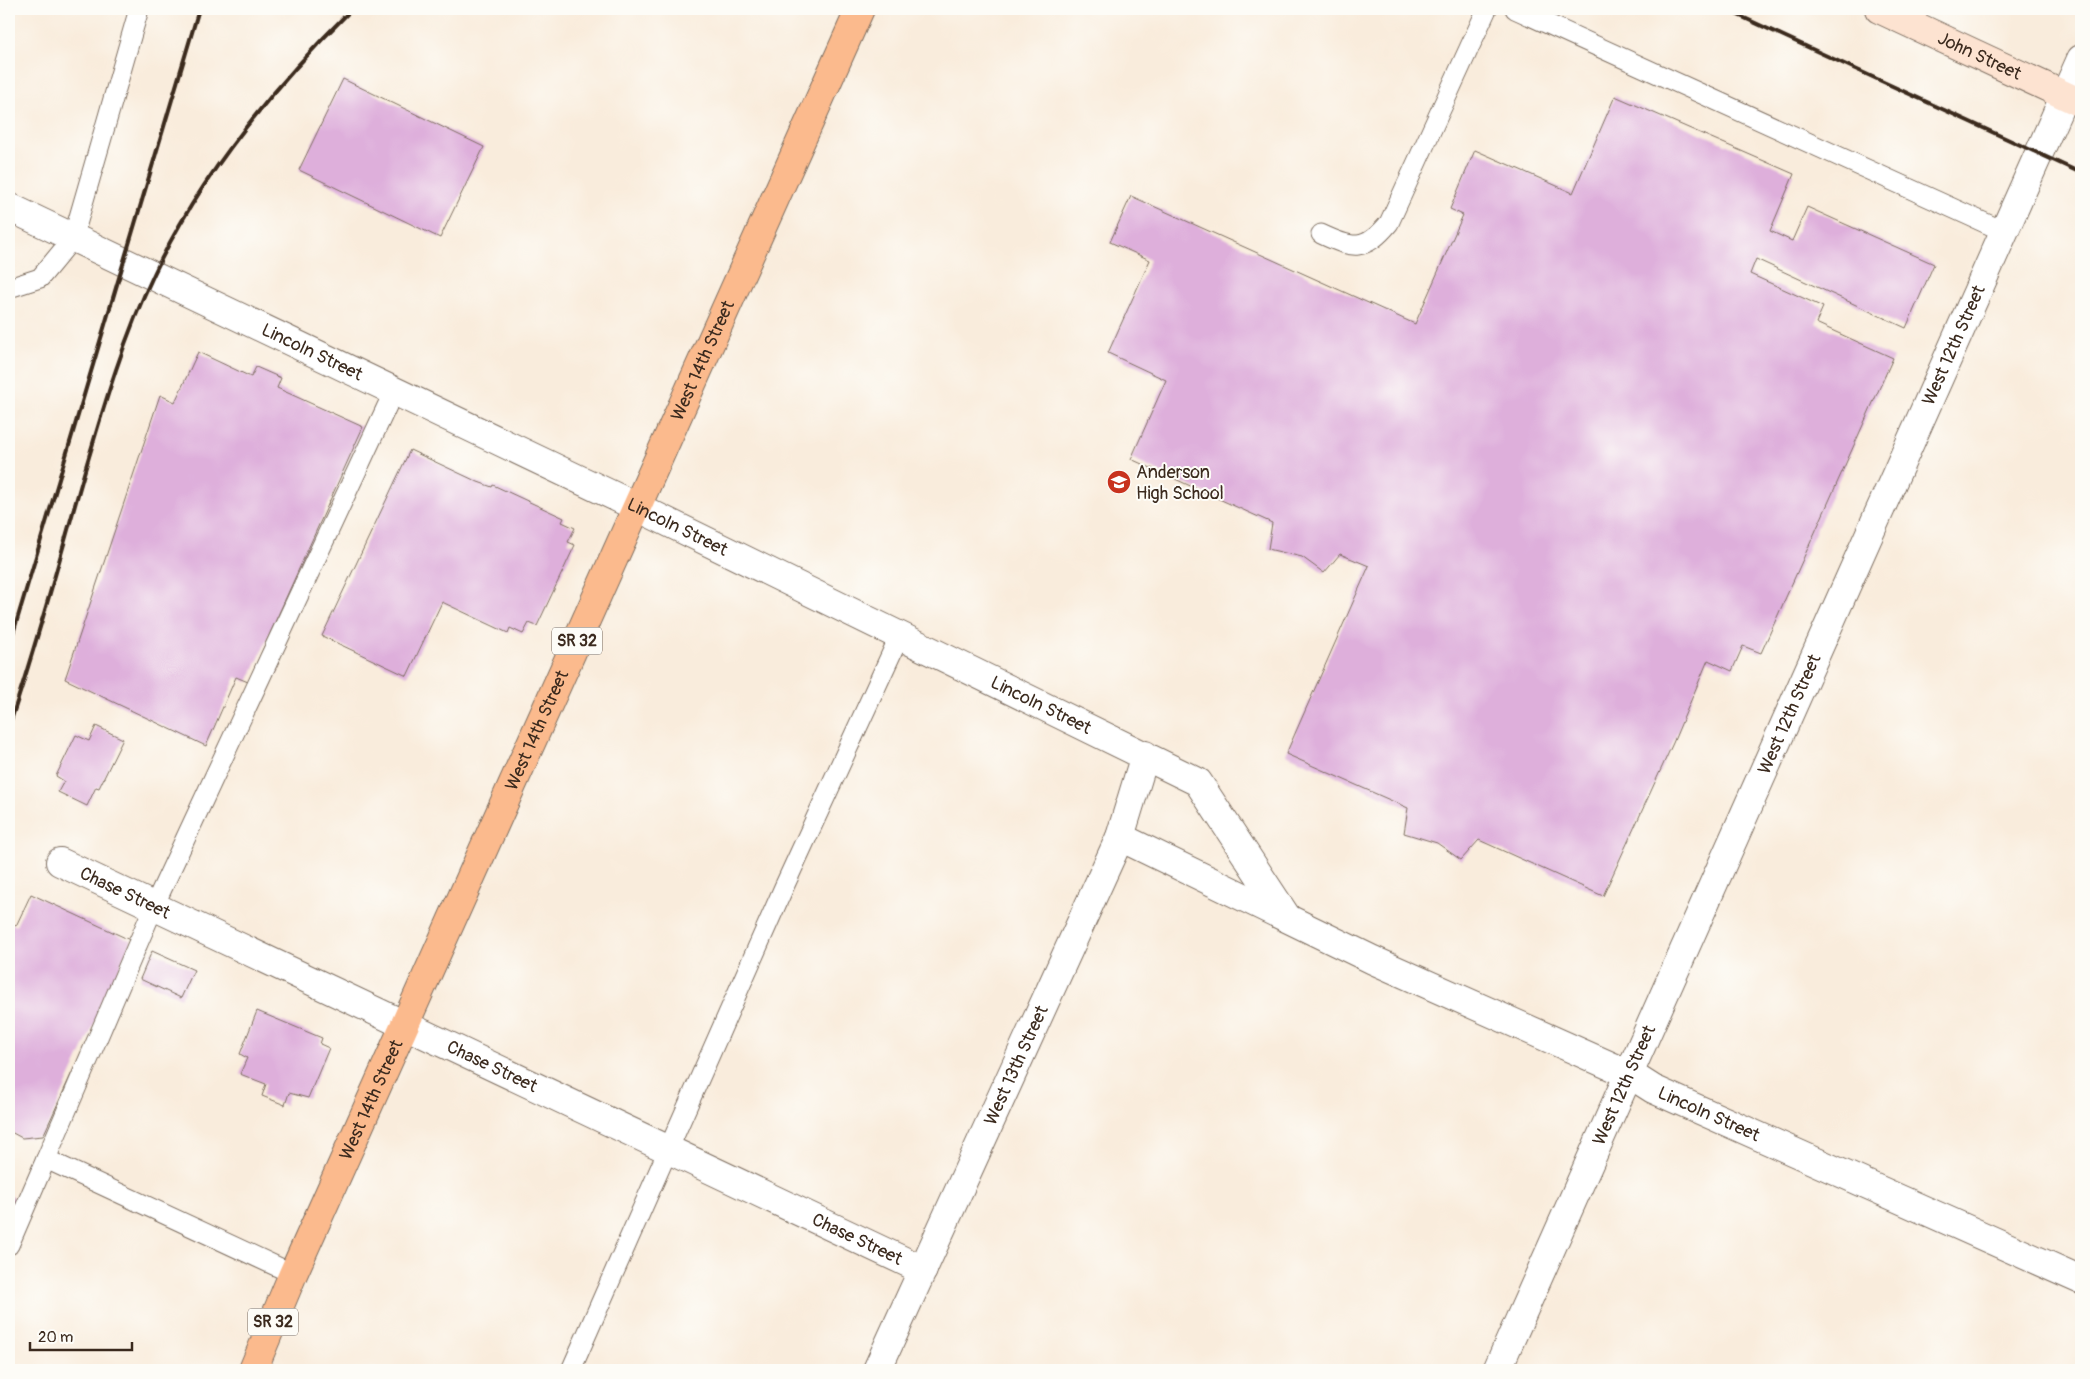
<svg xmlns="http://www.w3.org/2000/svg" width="2090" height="1379" viewBox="0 0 2090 1379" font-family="Pangolin,sans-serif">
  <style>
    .building { fill: #deafdb }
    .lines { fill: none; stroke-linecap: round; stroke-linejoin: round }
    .lane-casing { stroke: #7e6e60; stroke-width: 21 }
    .street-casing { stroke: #7e6e60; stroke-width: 30 }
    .secondary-casing { stroke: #7e6e60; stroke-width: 30 }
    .primary-casing { stroke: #7e6e60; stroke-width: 30 }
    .lane { stroke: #fff; stroke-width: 19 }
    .street { stroke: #fff; stroke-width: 28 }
    .secondary { stroke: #fde3d1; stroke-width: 28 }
    .primary { stroke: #fbba8d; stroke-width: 28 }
    .rail { stroke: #3b2a1e; stroke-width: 4 }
    .labels { text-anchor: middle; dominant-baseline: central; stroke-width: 4; stroke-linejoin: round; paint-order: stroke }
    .shield { fill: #fdfcf7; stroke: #75695f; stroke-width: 1 }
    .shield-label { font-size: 16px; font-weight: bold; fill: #3b2a1e }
    .street-label { font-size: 18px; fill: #3b2a1e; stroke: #fdfcf7 }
    .poi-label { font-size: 18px; fill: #3b2a1e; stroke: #fdfcf7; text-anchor: start }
  </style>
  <rect width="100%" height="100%" fill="#fdfcf7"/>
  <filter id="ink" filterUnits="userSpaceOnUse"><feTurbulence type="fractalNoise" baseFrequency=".02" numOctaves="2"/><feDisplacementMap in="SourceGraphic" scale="10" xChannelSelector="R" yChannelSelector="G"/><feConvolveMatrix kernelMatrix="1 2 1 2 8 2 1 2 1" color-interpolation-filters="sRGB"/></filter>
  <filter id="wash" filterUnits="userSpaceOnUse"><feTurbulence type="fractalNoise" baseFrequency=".0096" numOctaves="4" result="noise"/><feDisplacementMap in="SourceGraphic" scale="20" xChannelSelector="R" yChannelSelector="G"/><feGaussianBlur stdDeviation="1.12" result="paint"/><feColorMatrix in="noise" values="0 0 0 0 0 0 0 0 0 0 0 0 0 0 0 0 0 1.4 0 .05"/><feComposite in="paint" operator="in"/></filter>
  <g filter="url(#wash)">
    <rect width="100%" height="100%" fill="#f9ecdc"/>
    <g id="blocks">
      <g class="building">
        <path d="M343,79L484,147L440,238L299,170Z"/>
        <path d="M1615,96L1794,174L1770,231L1792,241L1807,207L1934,264L1906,328L1756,259L1750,274L1823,307L1816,323L1893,358L1761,653L1743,646L1732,671L1708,660L1673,743L1603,896L1479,840L1461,860L1437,843L1404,833L1408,808L1286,754L1369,566L1340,554L1324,573L1302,557L1268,549L1272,523L1131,459L1166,380L1108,353L1150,260L1110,242L1131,196L1415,324L1463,215L1450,209L1475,150L1573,193Z"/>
        <path d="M198,352L251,377L256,367L281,378L277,388L363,427L248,682L236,677L206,746L65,679L160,395L175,402Z"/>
        <path d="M410,450L478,482L492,487L493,485L564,518L562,522L575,528L568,542L575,545L537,626L529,623L523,634L510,628L508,633L442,602L407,676L322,636Z"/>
        <path d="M96,726L123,739L99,788L96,787L87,806L58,792L64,781L56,776L76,735L89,741Z"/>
        <path d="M31,894L132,941L43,1136L22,1138L9,1131V922L16,926Z"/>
        <path d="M152,951L194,970L181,998L140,979Z"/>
        <path d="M257,1011L322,1038L320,1044L329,1048L308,1098L289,1093L285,1105L262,1096L266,1084L240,1074L247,1058L240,1054Z"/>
        <path d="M9,1195L15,1198L9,1212Z"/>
      </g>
    </g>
  </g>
  <g filter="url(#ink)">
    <use href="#blocks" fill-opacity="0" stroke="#7e6e60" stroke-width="1"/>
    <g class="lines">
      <g class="lane-casing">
        <g id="lane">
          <path d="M1515,9L2005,232"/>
          <path d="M1321,234C1353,249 1365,252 1389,223L1487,9"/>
          <path d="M9,288L40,278L73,238L139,9"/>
          <path d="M46,1159L154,906L394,391"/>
          <path d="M9,1245L46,1159L293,1274"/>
          <path d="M571,1370L784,887L900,635"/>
        </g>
      </g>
      <g class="street-casing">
        <g id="street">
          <path id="s1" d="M9,207L637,507L1198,782L1286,916"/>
          <path id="s2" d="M1120,837L1373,960L1631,1075L1653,1089L2081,1280"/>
          <path id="s3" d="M60,862L923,1270"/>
          <path id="s4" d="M877,1370L1120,837L1145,755"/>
          <path id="s5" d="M1497,1370L2081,59"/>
        </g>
      </g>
      <g class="secondary-casing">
        <g id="secondary">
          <path id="s6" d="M1879,9L2081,103"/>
        </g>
      </g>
      <g class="primary-casing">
        <g id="primary">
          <path id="s7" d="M253,1370L293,1274L860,9"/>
        </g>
      </g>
      <use href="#lane" class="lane"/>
      <use href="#street" class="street"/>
      <use href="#secondary" class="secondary"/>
      <use href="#primary" class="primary"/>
      <g class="rail">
        <path d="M1725,9L2081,173"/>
        <path d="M9,647L199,9"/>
        <path d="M9,726C37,644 59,560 83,477C103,409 123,339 154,274C201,174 274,86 352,9"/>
      </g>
    </g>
  </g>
  <defs>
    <g id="school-disc" transform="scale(1.25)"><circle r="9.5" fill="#c8321e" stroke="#fdfcf7"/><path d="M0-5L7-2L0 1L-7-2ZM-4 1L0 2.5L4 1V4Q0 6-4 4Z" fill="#fff"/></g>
  </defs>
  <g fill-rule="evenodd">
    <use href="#school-disc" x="1119" y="482"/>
  </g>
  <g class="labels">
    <g class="shield">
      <rect x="552" y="627.5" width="50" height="27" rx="4"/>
      <rect x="248" y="1308.5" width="50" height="27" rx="4"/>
    </g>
    <g class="shield-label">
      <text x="577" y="641">SR 32</text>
      <text x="273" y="1322">SR 32</text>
    </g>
    <g class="street-label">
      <text stroke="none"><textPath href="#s6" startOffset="111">John Street</textPath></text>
      <text stroke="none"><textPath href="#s5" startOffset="1122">West 12th Street</textPath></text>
      <text stroke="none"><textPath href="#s1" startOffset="336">Lincoln Street</textPath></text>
      <text stroke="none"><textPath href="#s7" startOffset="1105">West 14th Street</textPath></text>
      <text stroke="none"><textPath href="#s1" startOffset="741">Lincoln Street</textPath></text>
      <text stroke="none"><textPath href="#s1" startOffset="1146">Lincoln Street</textPath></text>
      <text stroke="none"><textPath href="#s5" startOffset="718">West 12th Street</textPath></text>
      <text stroke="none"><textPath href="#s7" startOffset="700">West 14th Street</textPath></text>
      <text stroke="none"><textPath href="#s3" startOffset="72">Chase Street</textPath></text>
      <text stroke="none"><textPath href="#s4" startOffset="335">West 13th Street</textPath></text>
      <text stroke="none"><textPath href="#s3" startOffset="478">Chase Street</textPath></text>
      <text stroke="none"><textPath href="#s5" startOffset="312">West 12th Street</textPath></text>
      <text stroke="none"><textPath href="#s7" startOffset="295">West 14th Street</textPath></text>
      <text stroke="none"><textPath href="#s2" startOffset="651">Lincoln Street</textPath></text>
      <text stroke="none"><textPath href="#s3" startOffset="882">Chase Street</textPath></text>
    </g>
    <g class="poi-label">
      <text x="1136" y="472">Anderson<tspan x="1136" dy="21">High School</tspan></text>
    </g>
  </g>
  <rect width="2090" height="1379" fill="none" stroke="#fdfcf7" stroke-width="30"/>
  <path d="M30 1342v8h102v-8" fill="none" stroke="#3b2a1e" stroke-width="2.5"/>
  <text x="38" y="1342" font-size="15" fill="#3b2a1e" stroke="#fdfcf7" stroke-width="4" paint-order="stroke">20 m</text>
</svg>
